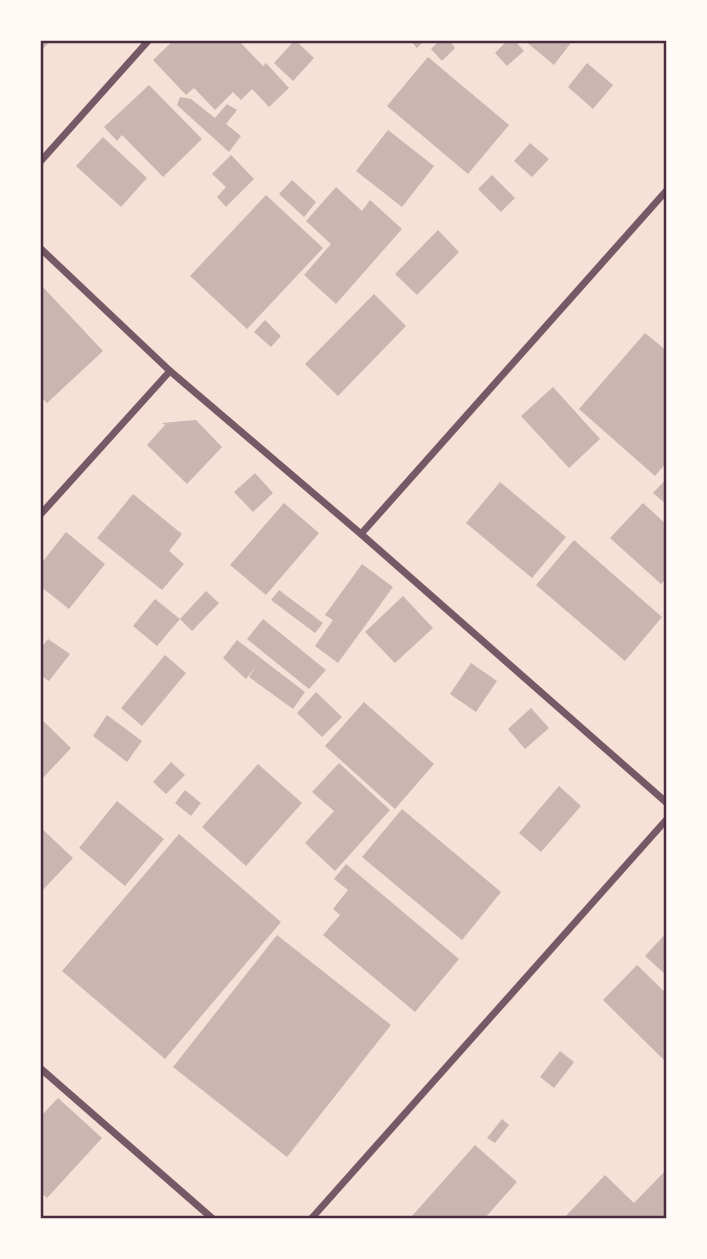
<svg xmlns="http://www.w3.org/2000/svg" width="707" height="1259" viewBox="0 0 707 1259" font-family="'Alegreya Sans',sans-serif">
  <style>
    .building { fill: #ccb4b1 }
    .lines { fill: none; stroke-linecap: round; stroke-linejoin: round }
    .minor { stroke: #755966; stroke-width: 7 }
    .neatline { fill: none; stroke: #4a2c40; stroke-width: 2.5 }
  </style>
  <rect width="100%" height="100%" fill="#f7e1d7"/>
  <g class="building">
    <path d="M40,40H51L40,52Z"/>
    <path d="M174,40H238L263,66L266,63L289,88L269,107L252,89L241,100L233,92L215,110L194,88L186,95L153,60Z"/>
    <path d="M295,40L314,58L293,81L274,63Z"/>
    <path d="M410,40H425L417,48Z"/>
    <path d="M440,40H449L455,48L442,61L431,49Z"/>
    <path d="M508,40H514L524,51L507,66L495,53Z"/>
    <path d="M524,40H573L554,65Z"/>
    <path d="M428,57L509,125L468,174L387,106Z"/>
    <path d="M587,63L613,85L593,109L568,87Z"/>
    <path d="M149,85L202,139L163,177L122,135L117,141L104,127Z"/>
    <path d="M180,97L191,99L215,118L227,104L237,110L226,124L241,136L229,152L177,105Z"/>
    <path d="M388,130L434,166L402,207L356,171Z"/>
    <path d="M103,137L147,178L121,207L76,166Z"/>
    <path d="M530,143L549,159L532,177L514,161Z"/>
    <path d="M231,155L254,179L226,207L217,197L226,187L212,174Z"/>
    <path d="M492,175L515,198L501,212L478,189Z"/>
    <path d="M292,180L316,202L304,217L279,194Z"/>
    <path d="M336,187L362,211L370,200L402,229L336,304L304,275L331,244L306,221Z"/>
    <path d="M266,195L323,248L247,329L190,276Z"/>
    <path d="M438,230L459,252L417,295L395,274Z"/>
    <path d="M40,284L103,351L47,403L40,396Z"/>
    <path d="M374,294L406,326L338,396L305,364Z"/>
    <path d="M265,320L281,336L271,347L254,332Z"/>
    <path d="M645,333L667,351V462L655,476L579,409Z"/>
    <path d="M553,387L600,439L569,468L521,416Z"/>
    <path d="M196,420L222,447L187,484L147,445L165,425L162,423Z"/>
    <path d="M255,473L273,493L253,512L234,492Z"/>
    <path d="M667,478V505L653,493Z"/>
    <path d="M500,482L566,537L532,578L466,523Z"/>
    <path d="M133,494L182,534L169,551L184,564L162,590L97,538Z"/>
    <path d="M284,503L319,533L266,595L230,565Z"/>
    <path d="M643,503L667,525V578L661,584L610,538Z"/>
    <path d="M66,532L105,564L69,609L40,586V565Z"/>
    <path d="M574,540L662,617L625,661L536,585Z"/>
    <path d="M362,564L393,587L338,663L315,646L333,620L325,615Z"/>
    <path d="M279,590L323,623L315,633L271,600Z"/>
    <path d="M206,591L219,603L192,631L180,619Z"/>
    <path d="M403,596L433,628L395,663L365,632Z"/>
    <path d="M155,599L180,619L157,646L133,626Z"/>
    <path d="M263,619L326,670L309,689L247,639Z"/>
    <path d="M48,639L70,654L49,681L40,675V649Z"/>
    <path d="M237,640L305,692L293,709L249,677L256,666L246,679L223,658Z"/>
    <path d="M165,655L186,673L142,726L121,708Z"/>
    <path d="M471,663L497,681L476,712L450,694Z"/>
    <path d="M316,692L342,717L322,737L297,713Z"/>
    <path d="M364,702L434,764L395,809L325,746Z"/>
    <path d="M531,708L549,728L525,749L508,729Z"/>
    <path d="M107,715L142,741L127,762L93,736Z"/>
    <path d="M40,718L71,748L40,781Z"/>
    <path d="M171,762L185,775L166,794L153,782Z"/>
    <path d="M339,763L390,810L335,871L305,843L334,811L312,792Z"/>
    <path d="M258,764L302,803L246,866L202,827Z"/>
    <path d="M559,786L581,806L541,852L519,833Z"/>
    <path d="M185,790L201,803L191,816L175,803Z"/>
    <path d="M117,801L164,839L125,886L79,848Z"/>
    <path d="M402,809L501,892L462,940L362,857Z"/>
    <path d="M40,827L73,858L40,893Z"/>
    <path d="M179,834L281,922L165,1059L62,971Z"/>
    <path d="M346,864L459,959L415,1012L323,935L340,915L333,909L348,890L334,879Z"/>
    <path d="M667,932V976L645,956Z"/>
    <path d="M277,935L391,1025L287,1157L173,1067Z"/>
    <path d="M637,965L667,994V1063L603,1000Z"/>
    <path d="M560,1051L574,1062L554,1088L540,1077Z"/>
    <path d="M58,1098L102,1138L47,1198L40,1192V1117Z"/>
    <path d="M502,1119L509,1125L495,1143L487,1138Z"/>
    <path d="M475,1145L517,1182L484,1219H416L412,1216Z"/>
    <path d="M667,1169V1219H563L605,1175L634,1203Z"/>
  </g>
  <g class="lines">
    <g class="minor">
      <path d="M40,162L149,40"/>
      <path d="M40,248L170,371L361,534L667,803"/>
      <path d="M40,515L170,371"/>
      <path d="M361,534L667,190"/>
      <path d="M40,1068L213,1219"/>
      <path d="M311,1219L667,819"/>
    </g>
  </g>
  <rect width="707" height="1259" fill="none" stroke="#fffaf5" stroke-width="84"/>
  <rect x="42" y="42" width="623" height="1175" class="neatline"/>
</svg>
